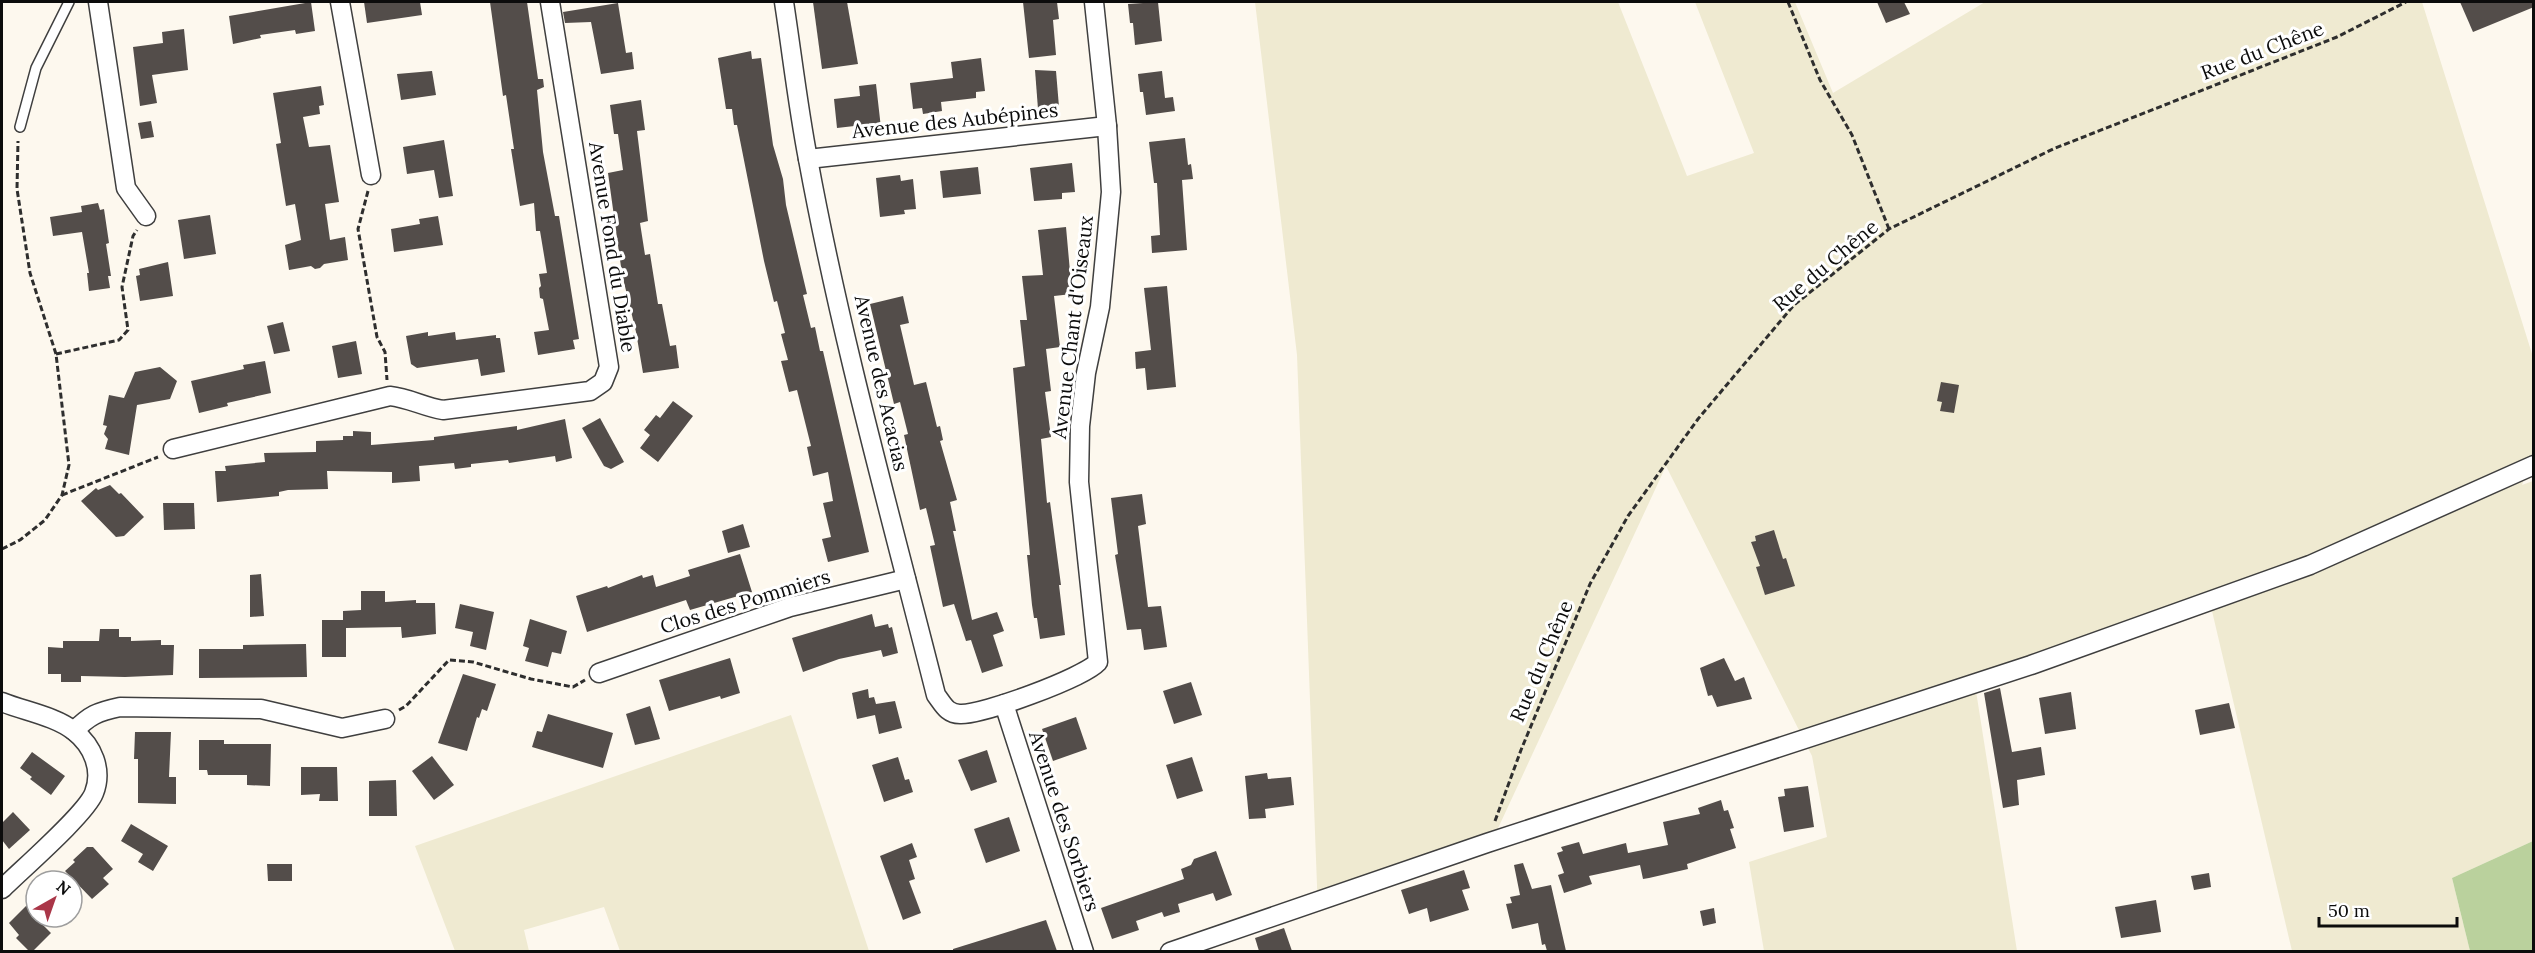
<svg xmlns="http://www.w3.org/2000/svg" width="2535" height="953" viewBox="0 0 2535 953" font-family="Lora,serif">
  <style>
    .farmland { fill: #efead1 }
    .forest { fill: #bad19d }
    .building { fill: #534d4a }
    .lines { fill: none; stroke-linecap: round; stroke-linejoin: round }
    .service-casing { stroke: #3f3f3f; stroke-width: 12 }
    .minor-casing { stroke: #3f3f3f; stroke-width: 21 }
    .path { stroke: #2e2e2e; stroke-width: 3; stroke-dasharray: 6 3; stroke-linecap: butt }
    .service { stroke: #fff; stroke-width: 9 }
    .minor { stroke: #fff; stroke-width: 18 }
    .labels { text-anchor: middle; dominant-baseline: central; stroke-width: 6; stroke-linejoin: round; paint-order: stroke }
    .street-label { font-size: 20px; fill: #0c0c0c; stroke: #fff }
  </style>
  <rect width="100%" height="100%" fill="#fdf8ee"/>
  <g class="farmland">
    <path d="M1255,2H1618L1687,176L1754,153L1695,2H1795L1833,93L1985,2H2422L2533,357V451L2522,485L2533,481V841L2452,878L2470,951H2292L2212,611L1976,691L2017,951H1764L1749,862L1827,837L1812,756L1666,466L1487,852L1318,912L1297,355Z"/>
    <path d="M791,715L869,951H620L604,907L524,930L529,951H455L415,846Z"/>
  </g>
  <path class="forest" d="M2533,841V951H2470L2452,878Z"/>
  <g class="building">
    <path d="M311,2L315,31L296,34L295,30L260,35L261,38L233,44L229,16Z"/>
    <path d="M364,2H420L422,15L367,23Z"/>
    <path d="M490,2H527L538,79H543L544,87L537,90L543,152L555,216H559L579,339L573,340L575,349L538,355L534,332L549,330L543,299L540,298L539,288L541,286L539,274L547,273L540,231H536L534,203L520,206L511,149H514L506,95L503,96Z"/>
    <path d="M813,2H847L858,64L822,69Z"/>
    <path d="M1023,2H1057L1059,19L1053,20L1056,55L1029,58Z"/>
    <path d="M1158,2L1162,41L1135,45L1133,23H1130L1128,4Z"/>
    <path d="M1877,2H1904L1910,14L1886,23Z"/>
    <path d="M2460,2H2534V7L2473,32Z"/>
    <path d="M618,3L626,53L632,52L634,69L601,74L591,22L565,23L563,12Z"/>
    <path d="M184,29L188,70L152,75L157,103L140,106L133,47L163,43L162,32Z"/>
    <path d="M751,51L752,59L761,58L773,145L783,179L786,205L807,294L803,295L811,328L815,327L820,351H823L869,552L828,562L822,539L831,537L823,503L833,501L828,472L813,476L807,447L811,446L797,390L789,392L781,361L788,360L781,334L785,333L777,301L774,302L764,261L737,125H734L732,109H726L718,58Z"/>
    <path d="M981,58L985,91L976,92V98L941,102L942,111L923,114L922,108L913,109L910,83L953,78L951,62Z"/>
    <path d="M1035,70L1056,71L1059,107L1038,109Z"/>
    <path d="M432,71L436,95L401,100L397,74Z"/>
    <path d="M1162,71L1165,98L1173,97L1175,111L1146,115L1143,92H1140L1138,74Z"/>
    <path d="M876,84L881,128L863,130V125L837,128L834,99L860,96L859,86Z"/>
    <path d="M321,86L324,105L319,106L320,114L303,117L309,147L330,145L339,202L325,204L330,240L345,237L348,260L324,264L320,268L315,269L311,266L289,270L285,245L301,240L295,204L286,206L276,144L281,143L273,93Z"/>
    <path d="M641,100L645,130L637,131L648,221L640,223L645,255L650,254L658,304H662L670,346L676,345L679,368L643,373L636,332L622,274L608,173L623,170L618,134H614L610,105Z"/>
    <path d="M151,121L154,137L141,139L138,123Z"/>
    <path d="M1185,138L1188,165L1191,164L1193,179L1182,180L1187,250L1152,253L1151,236L1160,235L1157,183H1154L1149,142Z"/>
    <path d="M444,140L453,196L439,198L434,170L407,174L403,147Z"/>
    <path d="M1072,163L1075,192L1062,193V199L1034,201L1030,168Z"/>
    <path d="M978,167L981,194L943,198L940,171Z"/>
    <path d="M900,175L901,181L913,179L916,209L904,210L905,214L880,217L876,178Z"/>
    <path d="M98,203L100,210L104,209L109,243L106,244L111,276H108L110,288L89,291L87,273H89L82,232L53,236L50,217L82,212L81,206Z"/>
    <path d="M210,215L216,254L184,259L178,220Z"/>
    <path d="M438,216L443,245L394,252L391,229L420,224L419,219Z"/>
    <path d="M1066,227L1072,294L1054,296L1060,347L1046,349L1051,391L1045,392L1051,437L1041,439L1047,503L1050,502L1061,585H1059L1065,635L1040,639L1037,618H1034L1032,605L1027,555H1030L1013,368L1025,366L1020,320H1027L1022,276L1043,275L1038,230Z"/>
    <path d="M168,262L173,296L140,301L136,276L140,275L139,269Z"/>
    <path d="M1167,286L1176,387L1147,390L1145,368L1136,369L1135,352L1151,350L1144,288Z"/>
    <path d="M903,296L909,323L900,325L914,385L926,382L937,427L940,426L943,440L940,441L957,500L950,502L956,531H953L972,620L997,612L1004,631L993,635L1003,666L982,673L971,640L966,641L954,604L943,607L930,546L935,545L926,508L920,510L904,435L908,434L900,402L894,404L870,304Z"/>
    <path d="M283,322L290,351L274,354L267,326Z"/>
    <path d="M428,332V336L455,332L456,340L496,335V338H500L505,372L481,376L478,359L417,368L411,364L406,336Z"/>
    <path d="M356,341L362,374L338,378L332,346Z"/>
    <path d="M265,361L271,393L227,403L228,406L199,413L191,381L244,369L243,365Z"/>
    <path d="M160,367L177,381L170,399L137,405L129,455L105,449L108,439L104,434L107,426L103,425L109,395L124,398L135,372Z"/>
    <path d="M1941,382L1959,385L1954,413L1940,411L1942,402L1937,401Z"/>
    <path d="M673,401L693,416L658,462L640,448L650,435L644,430L656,415L660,418Z"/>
    <path d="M600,418L624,462L611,469L604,466L582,428Z"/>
    <path d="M565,419L572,458L556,462L555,456L509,463L508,460L471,464V467L455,469L454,463L419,466L420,481L392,483V472L327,471L328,489L288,490L279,492V496L217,502L215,471H226L225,466L265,462L264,453L316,452V441L343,440V436H353V431L371,432V445L434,440V437L517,426V430Z"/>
    <path d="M110,485L119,494L121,493L144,517L124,536L116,537L81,501L96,488L98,490Z"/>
    <path d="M1142,494L1146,524L1138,526L1148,607L1161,606L1167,647L1144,650L1141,629L1127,630L1115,555L1118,554L1111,498Z"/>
    <path d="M163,503H194L195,529L164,530Z"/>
    <path d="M743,524L750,547L728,553L722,531Z"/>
    <path d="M1774,530L1783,559L1786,558L1795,586L1765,595L1756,567L1760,566L1751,542L1756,541L1755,536Z"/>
    <path d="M740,554L752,592L690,610L686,600L587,632L576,596L607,586L608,588L642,575L643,578L653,575L656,587L690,576L688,570Z"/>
    <path d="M261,574L264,616L250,617V575Z"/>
    <path d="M361,591H385V602L416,600V603H435L436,634L402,638L401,627L346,628V657H322V620H343V611L361,610Z"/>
    <path d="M460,604L494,612L486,650L470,646L473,632L455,628Z"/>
    <path d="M872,614L875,627L888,624L889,628L892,627L898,653L883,657L881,650L839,659L803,672L792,638Z"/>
    <path d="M530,619L567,631L561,654L552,652L548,667L525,661L529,648L523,646Z"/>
    <path d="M100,629H119V637H131V641L161,640V645H174L173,675L125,677L81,676V682H61V674H48V647L63,648V641H99Z"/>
    <path d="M306,644L307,677L199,678V649H243V645Z"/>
    <path d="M730,658L740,693L721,699L720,696L669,711L659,680Z"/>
    <path d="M1724,658L1735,681L1744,677L1752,699L1717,707L1712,695L1708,696L1700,668Z"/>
    <path d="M463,674L496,684L487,711L482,709L479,718L477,717L467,751L438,743Z"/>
    <path d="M1191,682L1202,715L1174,724L1163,691Z"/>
    <path d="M2000,688L2012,752L2041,747L2045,775L2017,780L2019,805L2003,808L1984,693Z"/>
    <path d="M868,689L869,698L874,697L876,704L895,701L902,728L879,734L875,715L857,719L852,693Z"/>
    <path d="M2071,692L2076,729L2045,734L2039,698Z"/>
    <path d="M2229,703L2235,728L2200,735L2195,710Z"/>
    <path d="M650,706L660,739L635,745L626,714Z"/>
    <path d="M548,714L613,733L603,768L532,747L537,731L542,732Z"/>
    <path d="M1076,717L1087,749L1053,761L1042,729Z"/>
    <path d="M135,732H171L169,777H176V804L138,803V759H134Z"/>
    <path d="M199,740H224V744H271L270,786L247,785V775H208L207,770H199Z"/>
    <path d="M987,750L997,782L971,791L958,760Z"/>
    <path d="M32,752L65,776L51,795L30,779L32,777L20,768Z"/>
    <path d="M432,756L454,785L434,800L412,771Z"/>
    <path d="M898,757L905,780L909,779L913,792L884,802L872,765Z"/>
    <path d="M1192,757L1203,791L1177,799L1166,765Z"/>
    <path d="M301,767H337L338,801H319L320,794L301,795Z"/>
    <path d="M1267,773L1268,779L1291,777L1294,805L1265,809L1266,818L1249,819L1245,776Z"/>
    <path d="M396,780L397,816H369V781Z"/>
    <path d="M1808,786L1814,827L1784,832L1778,797L1785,796L1784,789Z"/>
    <path d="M1721,800L1724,811L1728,810L1734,828L1730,829L1736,848L1687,864L1688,869L1649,878L1643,879L1640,865L1589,876L1592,884L1564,893L1558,875L1564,873L1557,853L1563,851L1561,847L1579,842L1583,854L1626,843L1628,853L1668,845L1663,822L1700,814L1698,808Z"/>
    <path d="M13,812L30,830L9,849L2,840V823Z"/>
    <path d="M1009,817L1020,851L986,863L974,829Z"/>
    <path d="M131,824L168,846L153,871L138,862L143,854L121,841Z"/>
    <path d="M912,843L917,857L909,860L915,879L909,881L921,913L903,920L880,856Z"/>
    <path d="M87,847H93L113,869L103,878L109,884L92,899L65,871L75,862L73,860Z"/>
    <path d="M1216,851L1232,895L1216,901L1213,893L1178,904L1180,912L1164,917L1162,912L1136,921L1139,930L1112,939L1101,908L1184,879L1181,869L1191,865L1194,859Z"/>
    <path d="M1523,863L1532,889L1551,885L1566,951H1547L1545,944L1542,945L1538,923L1512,929L1506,904L1512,903L1510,897L1520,895L1514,865Z"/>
    <path d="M267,864H292V881H268Z"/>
    <path d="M1464,870L1470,888L1462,890L1469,910L1430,922L1427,908L1409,914L1401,890Z"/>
    <path d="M2209,873L2211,887L2194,890L2191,876Z"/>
    <path d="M36,896V917H43L46,920L42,924L51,933L33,951H29L16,938L19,935L9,923Z"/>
    <path d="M2156,900L2161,932L2121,938L2115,907Z"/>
    <path d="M1714,908L1716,923L1703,926L1700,911Z"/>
    <path d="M1046,920L1057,951H953V949Z"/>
    <path d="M1284,928L1292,951H1259L1255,938Z"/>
  </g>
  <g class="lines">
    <g class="service-casing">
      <path id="service" d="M20,127L36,68L69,2"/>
    </g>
    <g class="minor-casing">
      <g id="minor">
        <path d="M98,2L126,188L146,216"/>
        <path d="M340,2L371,175"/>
        <path d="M784,2C792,54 798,107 808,159C841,339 891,517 936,695C943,704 947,714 960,714C982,715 1083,678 1098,662L1079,482L1080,426L1086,373L1100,307L1111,192L1107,126L1094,2"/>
        <path d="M808,159L1107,126"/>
        <path d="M173,449L390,396C409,398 424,407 443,410L590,391L603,382L609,367L550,2"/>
        <path d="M599,673L790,607L906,579"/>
        <path d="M2,702C24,711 55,716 74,731C93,746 103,770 94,793C86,814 21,870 2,889"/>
        <path d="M1004,704L1084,952"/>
        <path d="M74,731C90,715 97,712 120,707L261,709L342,728L385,719"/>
        <path d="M1170,952L1487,843L2031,665L2310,565L2534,465"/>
      </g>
    </g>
    <g class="path">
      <path d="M1788,2L1820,80L1852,135L1889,229"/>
      <path d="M368,191L358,229L377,337L385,352L387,380"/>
      <path d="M56,354L119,340L128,330L122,287L133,236L137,230"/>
      <path d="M62,495L158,457"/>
      <path d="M2,549L20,540L45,520L62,495L69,465L56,354L30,273L17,189L18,141"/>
      <path d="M399,710L406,706L449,660L473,662L531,679L573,687L585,680"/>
      <path d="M1495,821L1521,750L1590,584L1628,516L1698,419L1794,305L1889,229L2053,149L2337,37L2406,2"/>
    </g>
    <use href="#service" class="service"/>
    <use href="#minor" class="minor"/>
  </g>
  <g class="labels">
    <g class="street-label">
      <text transform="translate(2262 50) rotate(-21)">Rue du Chêne</text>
      <text transform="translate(955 120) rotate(-6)">Avenue des Aubépines</text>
      <text transform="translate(613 247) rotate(81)">Avenue Fond du Diable</text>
      <text transform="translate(1825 265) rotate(-40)">Rue du Chêne</text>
      <text transform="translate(1072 327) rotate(-83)">Avenue Chant d'Oiseaux</text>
      <text transform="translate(882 383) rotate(77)">Avenue des Acacias</text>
      <text transform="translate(745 601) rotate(-17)">Clos des Pommiers</text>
      <text transform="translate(1541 661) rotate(-67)">Rue du Chêne</text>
      <text transform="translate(1065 821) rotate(72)">Avenue des Sorbiers</text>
    </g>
  </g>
  <rect width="2535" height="953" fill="none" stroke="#0c0c0c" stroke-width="6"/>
  <g transform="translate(54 899) rotate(40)"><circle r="28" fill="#ffffff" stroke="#9e9e9e" stroke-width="1.5"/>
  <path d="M0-4.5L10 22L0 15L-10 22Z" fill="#aa3648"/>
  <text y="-9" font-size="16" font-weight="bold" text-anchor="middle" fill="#0c0c0c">N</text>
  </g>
  <path d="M2319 917v9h138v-9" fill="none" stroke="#0c0c0c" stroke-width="3"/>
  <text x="2328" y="917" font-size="18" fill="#0c0c0c" stroke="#ffffff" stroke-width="4.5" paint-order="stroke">50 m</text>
</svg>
